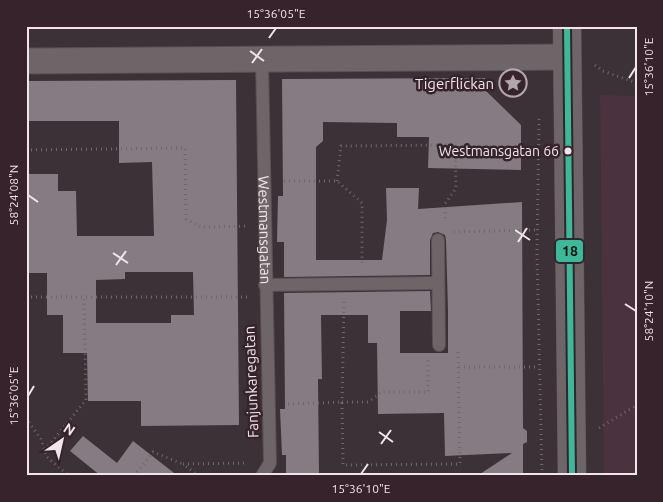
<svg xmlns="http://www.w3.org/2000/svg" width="663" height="502" viewBox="0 0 663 502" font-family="Ubuntu,sans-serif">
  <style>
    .built { fill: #4a323e }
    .building { fill: #847c82; fill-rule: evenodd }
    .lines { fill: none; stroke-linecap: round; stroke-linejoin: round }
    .service-casing { stroke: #584f53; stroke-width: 14 }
    .minor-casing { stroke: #584f53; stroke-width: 27 }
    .tertiary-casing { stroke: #584f53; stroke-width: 29 }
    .path { stroke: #6f676a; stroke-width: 3; stroke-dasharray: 1 4; stroke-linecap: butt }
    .service { stroke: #6e6569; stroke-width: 12 }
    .minor { stroke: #6e6569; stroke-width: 25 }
    .tertiary { stroke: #6e6569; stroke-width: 28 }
    .bus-1-casing { stroke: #36232c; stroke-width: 10 }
    .bus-1 { stroke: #3aba99; stroke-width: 6 }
    .ticks { fill: none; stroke: #f1e4ea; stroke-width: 2 }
    .bus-dot { fill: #f1e4ea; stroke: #36232c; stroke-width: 2 }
    .labels { text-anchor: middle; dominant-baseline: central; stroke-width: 5; stroke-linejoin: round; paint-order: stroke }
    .bus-label { font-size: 14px; fill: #f1e4ea; stroke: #36232c; text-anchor: end }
    .poi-label { font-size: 15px; fill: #f1e4ea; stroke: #36232c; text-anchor: end }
    .street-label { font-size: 15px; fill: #f1e4ea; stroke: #36232c }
    .line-badge { stroke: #36232c; stroke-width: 2 }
    .pale-badge-label { font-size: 14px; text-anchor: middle; font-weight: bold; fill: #111 }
    .neatline { fill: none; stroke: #f1e4ea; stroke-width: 2 }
    .ticks-label { font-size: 12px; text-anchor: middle; fill: #f1e4ea }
  </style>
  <rect width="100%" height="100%" fill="#3c3136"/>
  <path class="built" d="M600,95L637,96V476H604Z"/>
  <g class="building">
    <path d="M485,78V90L521,125V170L428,168L429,137H397V123L323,122V141L316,147V260H382L387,220L386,188H419L418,209L522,202L523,428L527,431V442L523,444V476H477L512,453L445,456L444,413L378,414L377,343H368V315H321L322,379H318L319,476H286V455H282L280,409H285L284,293L430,291L431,311H400V353H448V311L446,240L445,235L438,232L433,233L430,240V275L284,277V242H277L278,196H283L282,79Z"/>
    <path d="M236,80L239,425L141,426V401H88L87,353H63V315H47V273H27L26,174H58V191H76L77,236H154L152,162L119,163V121H26V81ZM125,272H193L194,315H171V323H96V280L125,279Z"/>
    <path d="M83,436L117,463L133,441L178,476H101L70,451Z"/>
  </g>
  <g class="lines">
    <g class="service-casing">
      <g id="service">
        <path id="s1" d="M262,61L270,463L262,476"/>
        <path d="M438,240L439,345"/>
        <path d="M265,285L437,283"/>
      </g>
    </g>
    <g class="minor-casing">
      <path id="minor" d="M26,61L567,57"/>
    </g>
    <g class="tertiary-casing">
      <path id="tertiary" d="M567,26L572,476"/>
    </g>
    <g class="path">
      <path d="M595,65L603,71L637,83"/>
      <path d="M539,119L537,252L542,476"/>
      <path d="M26,150L185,148L186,219L201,227L248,226"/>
      <path d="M284,181H337L362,203V265"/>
      <path d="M337,181L341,146L455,145L456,188L445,204V222"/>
      <path d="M454,232L537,230"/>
      <path d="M26,297H248"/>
      <path d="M344,302L342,402H368L382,392H428V360"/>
      <path d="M459,367H539"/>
      <path d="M288,404L342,402L343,465L460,464L458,352"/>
      <path d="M26,418L41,439L47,457L69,476"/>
      <path d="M599,428L637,405"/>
      <path d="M45,450L86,400L84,299"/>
      <path d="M134,476L153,452L183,464"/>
      <path d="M199,476L183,464L247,463"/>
    </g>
    <use href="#service" class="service"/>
    <use href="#minor" class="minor"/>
    <use href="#tertiary" class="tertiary"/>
    <g class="bus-1-casing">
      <path id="bus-1" d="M567,26L572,476"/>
    </g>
    <use href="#bus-1" class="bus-1"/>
  </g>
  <path class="ticks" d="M269,38L276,28M250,51L264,61M252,63L262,49M629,78L636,67M28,195L38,202M515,230L530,240M518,242L527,228M113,253L128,263M116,265L126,251M625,304L636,311M28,396L34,386M379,432L393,442M381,444L391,430M361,474L368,464"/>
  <defs>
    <g id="sight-ring" transform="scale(1.4375)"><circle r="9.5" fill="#36232c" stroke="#b2a5ab" stroke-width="1.5"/><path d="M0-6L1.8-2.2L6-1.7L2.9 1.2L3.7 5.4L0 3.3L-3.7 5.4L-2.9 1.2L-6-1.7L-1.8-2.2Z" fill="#b2a5ab"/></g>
  </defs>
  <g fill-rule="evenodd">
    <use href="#sight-ring" x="513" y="83"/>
  </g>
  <circle class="bus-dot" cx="568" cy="151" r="4.5"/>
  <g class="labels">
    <g class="bus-label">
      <text x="559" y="151">Westmansgatan 66</text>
    </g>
    <g class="poi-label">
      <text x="494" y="83">Tigerflickan</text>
    </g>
    <g class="street-label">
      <text stroke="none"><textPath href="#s1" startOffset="169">Westmansgatan</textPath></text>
      <text transform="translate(251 382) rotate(-92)">Fanjunkaregatan</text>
    </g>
  </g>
  <rect class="line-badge" x="555" y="239" width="29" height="24" rx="5" fill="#3aba99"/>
  <g class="pale-badge-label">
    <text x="570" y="256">18</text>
  </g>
  <rect width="663" height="502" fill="none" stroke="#36232c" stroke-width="55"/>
  <g transform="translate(62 440) rotate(34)" stroke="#36232c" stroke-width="4" paint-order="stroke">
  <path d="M0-4L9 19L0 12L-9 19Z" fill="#f1e4ea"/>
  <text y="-8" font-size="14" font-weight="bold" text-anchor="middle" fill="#f1e4ea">N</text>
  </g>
  <rect x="28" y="28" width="608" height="446" class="neatline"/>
  <g class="ticks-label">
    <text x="276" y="18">15°36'05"E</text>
    <text transform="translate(649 67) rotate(-90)" y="4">15°36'10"E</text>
    <text transform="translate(14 195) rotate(-90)" y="4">58°24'08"N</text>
    <text transform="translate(649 311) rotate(-90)" y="4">58°24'10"N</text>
    <text transform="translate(14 396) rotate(-90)" y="4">15°36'05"E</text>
    <text x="361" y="493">15°36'10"E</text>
  </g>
</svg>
